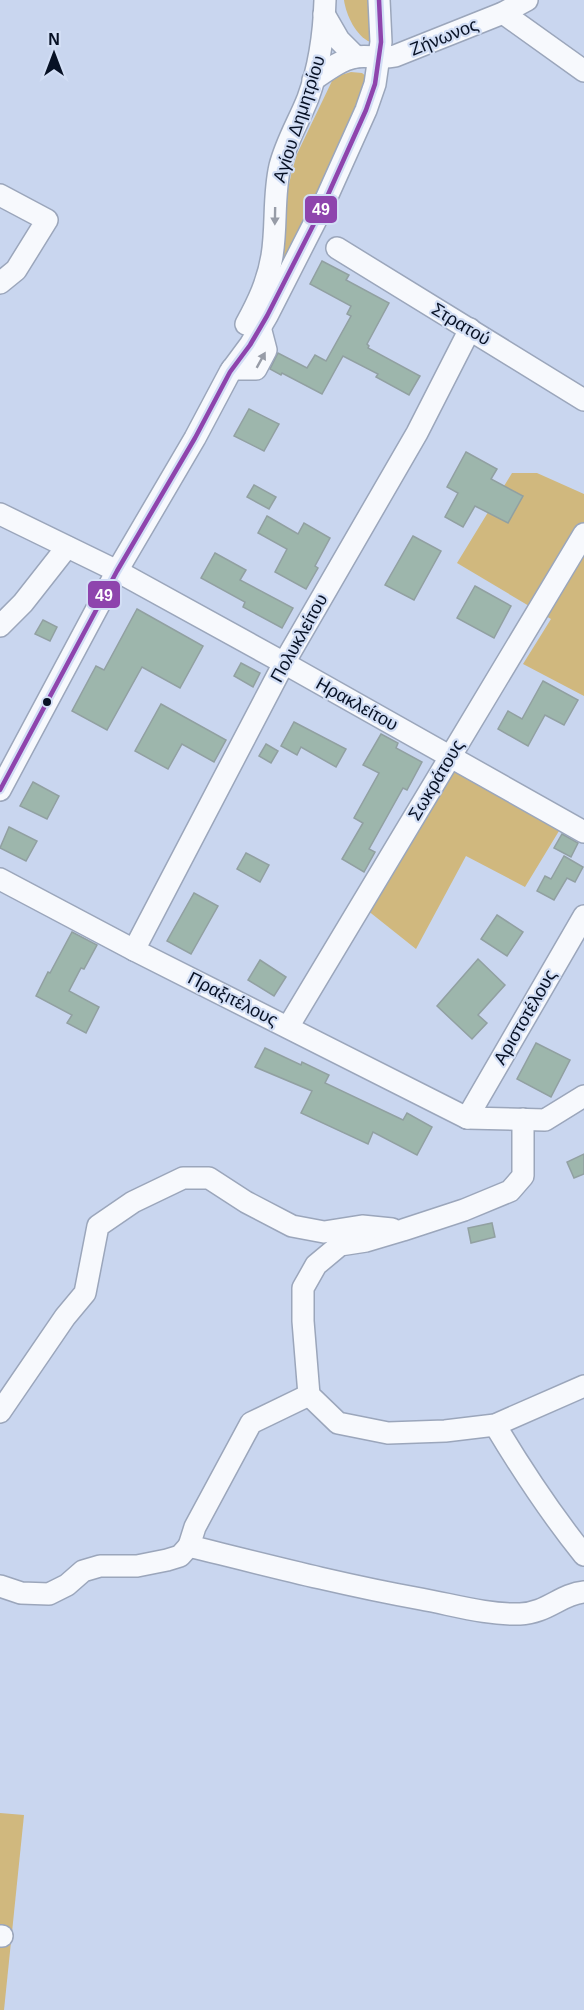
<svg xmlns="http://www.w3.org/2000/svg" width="584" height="2010" viewBox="0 0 584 2010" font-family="Arial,sans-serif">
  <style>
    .green { fill: #d0b87e }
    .building { fill: #9db6ac; stroke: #91a0a1; stroke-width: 1.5 }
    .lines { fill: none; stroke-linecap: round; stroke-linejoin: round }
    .minor-casing { stroke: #9ba6bb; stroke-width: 24 }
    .minor { stroke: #f7f9fd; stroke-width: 21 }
    .bus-1-casing { stroke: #d2def5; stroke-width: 9 }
    .bus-1 { stroke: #8e44ad; stroke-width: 4.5 }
    .oneway { fill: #979ca7 }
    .bus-dot { fill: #071125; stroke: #d2def5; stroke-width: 2 }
    .labels { text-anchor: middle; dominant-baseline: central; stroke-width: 4.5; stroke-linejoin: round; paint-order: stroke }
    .street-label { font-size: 18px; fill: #071125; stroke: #d2def5 }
    .line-badge { stroke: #d2def5; stroke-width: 2 }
    .badge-label { font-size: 16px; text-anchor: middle; font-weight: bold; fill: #fff }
  </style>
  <rect width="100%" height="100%" fill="#c9d6ef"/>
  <g class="green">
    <path d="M344,0H370L372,40L370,42C356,36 346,15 344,0Z"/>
    <path d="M351,72L362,73L367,77L350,125L283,270L287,193L292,171L297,154L332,81L341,75Z"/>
    <path d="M512,473H537L584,494V696L523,664L551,619L457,563Z"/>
    <path d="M459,757L562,826L525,887L466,856L416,949L367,910Z"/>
    <path d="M0,1813L24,1815L4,2010H0Z"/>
  </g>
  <g class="building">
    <path d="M322,261L349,275L346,280L389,303L367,344L369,346L368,348L420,376L409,395L376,377L378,374L343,356L322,394L282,373L281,375L270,369L278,353L307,368L315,355L326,361L351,316L347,314L351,306L310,284Z"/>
    <path d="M249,409L279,424L264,451L234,436Z"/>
    <path d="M466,452L497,469L491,479L523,496L508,523L475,506L463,527L445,517L458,493L447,487Z"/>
    <path d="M254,485L276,497L269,509L247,497Z"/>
    <path d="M267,516L298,534L304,523L330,538L315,566L318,568L306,589L275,572L287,549L258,533Z"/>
    <path d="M413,536L441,551L414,600L385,585Z"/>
    <path d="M215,553L246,570L240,580L293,608L282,628L243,607L245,602L201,578Z"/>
    <path d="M475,586L511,606L494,638L457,618Z"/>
    <path d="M137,609L203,646L180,688L142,667L107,730L72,711L96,666L104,670Z"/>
    <path d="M43,620L57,627L50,641L35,634Z"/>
    <path d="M241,663L260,673L253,687L234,676Z"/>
    <path d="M543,681L578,700L564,725L545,715L528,746L498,729L508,711L522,719Z"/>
    <path d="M161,704L226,740L214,762L182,744L168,769L135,751Z"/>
    <path d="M294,722L346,749L336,767L301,747L297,755L281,746Z"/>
    <path d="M381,734L398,743L396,748L422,762L407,790L403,788L369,849L375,852L364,872L342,859L363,823L354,818L379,773L363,765Z"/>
    <path d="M266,744L278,751L271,763L259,756Z"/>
    <path d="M33,782L59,796L47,819L20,806Z"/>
    <path d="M9,827L37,841L26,861L0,848Z"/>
    <path d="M562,834L578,843L571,857L554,848Z"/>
    <path d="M246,853L269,865L260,882L237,869Z"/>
    <path d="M564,856L583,867L575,882L567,878L554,900L537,891L545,876L551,879Z"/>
    <path d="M194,893L218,906L191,954L167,941Z"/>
    <path d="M497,915L523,932L507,956L481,939Z"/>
    <path d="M72,932L97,945L84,969L81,968L69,991L99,1007L86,1033L67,1023L72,1015L36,996L48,972L50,973Z"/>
    <path d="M478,959L505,985L478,1015L487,1023L472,1039L437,1006Z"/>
    <path d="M260,960L286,977L274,996L248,980Z"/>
    <path d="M536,1043L570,1060L551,1097L517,1079Z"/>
    <path d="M265,1048L301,1065L302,1062L329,1075L325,1083L403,1120L407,1113L432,1127L417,1155L373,1132L368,1144L301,1113L312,1091L255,1067Z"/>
    <path d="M584,1154V1174L574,1178L567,1162Z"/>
    <path d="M492,1223L495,1237L471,1243L468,1228Z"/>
  </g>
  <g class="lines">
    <g class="minor-casing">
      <g id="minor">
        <path d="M503,13L584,71"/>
        <path d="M324,14L339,40L356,57"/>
        <path d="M313,80C326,71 340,60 356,57C367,55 381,59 395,56L503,13L527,0"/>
        <path d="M0,195L47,220L16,270L0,283"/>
        <path d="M337,248L584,400"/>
        <path d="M246,324C258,302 268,281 272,256C277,226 273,196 280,166C286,142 299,121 308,98C320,65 324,35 325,0"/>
        <path d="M232,369H256L266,350L260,327"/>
        <path d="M0,514L117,571L284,663L584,832"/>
        <path d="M0,626L23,603L67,547"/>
        <path d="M0,790L117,571L195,438L230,372L250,345L267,316L322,208L366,110L375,84L381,42L379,0"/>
        <path d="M0,879L134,950L467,1118L545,1120L584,1096"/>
        <path d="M134,950L284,663L417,433L470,329"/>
        <path d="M288,1027L584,534"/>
        <path d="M467,1118L584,916"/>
        <path d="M523,1119V1176L510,1191L464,1210L403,1230L366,1241L340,1245L316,1265L303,1288V1321L309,1395L338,1423L388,1433L445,1431L495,1425L584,1386"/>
        <path d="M309,1395L251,1423L195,1527L189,1546C266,1565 343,1585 421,1599C454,1605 487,1615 520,1614C547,1613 561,1594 584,1592"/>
        <path d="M0,1412L65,1317L85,1293L98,1226L133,1202L183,1178H209L246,1202L292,1226L324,1232L362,1226L392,1229"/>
        <path d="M495,1425C522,1470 551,1514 584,1555"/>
        <path d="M0,1586L21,1593L49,1594L67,1585L83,1571L100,1566H137L167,1560L180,1556L189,1546"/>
        <path d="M0,1936H2"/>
      </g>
    </g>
    <use href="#minor" class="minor"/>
    <g class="bus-1-casing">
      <path id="bus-1" d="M0,790L117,571L195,438L230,372L250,345L267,316L322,208L366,110L375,84L381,42L379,0"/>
    </g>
    <use href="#bus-1" class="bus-1"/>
  </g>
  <defs><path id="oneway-solid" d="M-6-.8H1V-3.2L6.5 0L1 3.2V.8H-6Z" transform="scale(1.5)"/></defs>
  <g class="oneway">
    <use href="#oneway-solid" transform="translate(275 216) rotate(91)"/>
    <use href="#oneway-solid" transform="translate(261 360) rotate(-61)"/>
  </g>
  <circle class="bus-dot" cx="47" cy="702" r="5"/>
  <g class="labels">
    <g class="street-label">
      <text transform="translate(444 37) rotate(-22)">Ζήνωνος</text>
      <text transform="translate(299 119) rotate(-72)">Αγίου Δημητρίου</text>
      <text transform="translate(461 324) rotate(31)">Στρατού</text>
      <text transform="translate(299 638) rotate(-61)">Πολυκλείτου</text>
      <text transform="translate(357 704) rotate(29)">Ηρακλείτου</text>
      <text transform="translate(436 780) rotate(-59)">Σωκράτους</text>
      <text transform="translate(233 999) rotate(27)">Πραξιτέλους</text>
      <text transform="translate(525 1017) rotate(-60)">Αριστοτέλους</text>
    </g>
  </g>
  <g class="line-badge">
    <rect x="304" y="195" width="34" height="29" rx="6" fill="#8e44ad"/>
    <rect x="87" y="580" width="34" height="29" rx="6" fill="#8e44ad"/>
  </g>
  <g class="badge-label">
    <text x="321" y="215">49</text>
    <text x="104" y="601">49</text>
  </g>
  <g transform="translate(54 54)" stroke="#d2def5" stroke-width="4.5" paint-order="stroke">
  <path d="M0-4.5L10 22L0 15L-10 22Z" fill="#071125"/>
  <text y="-9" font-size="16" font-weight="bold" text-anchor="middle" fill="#071125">N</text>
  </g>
</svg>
